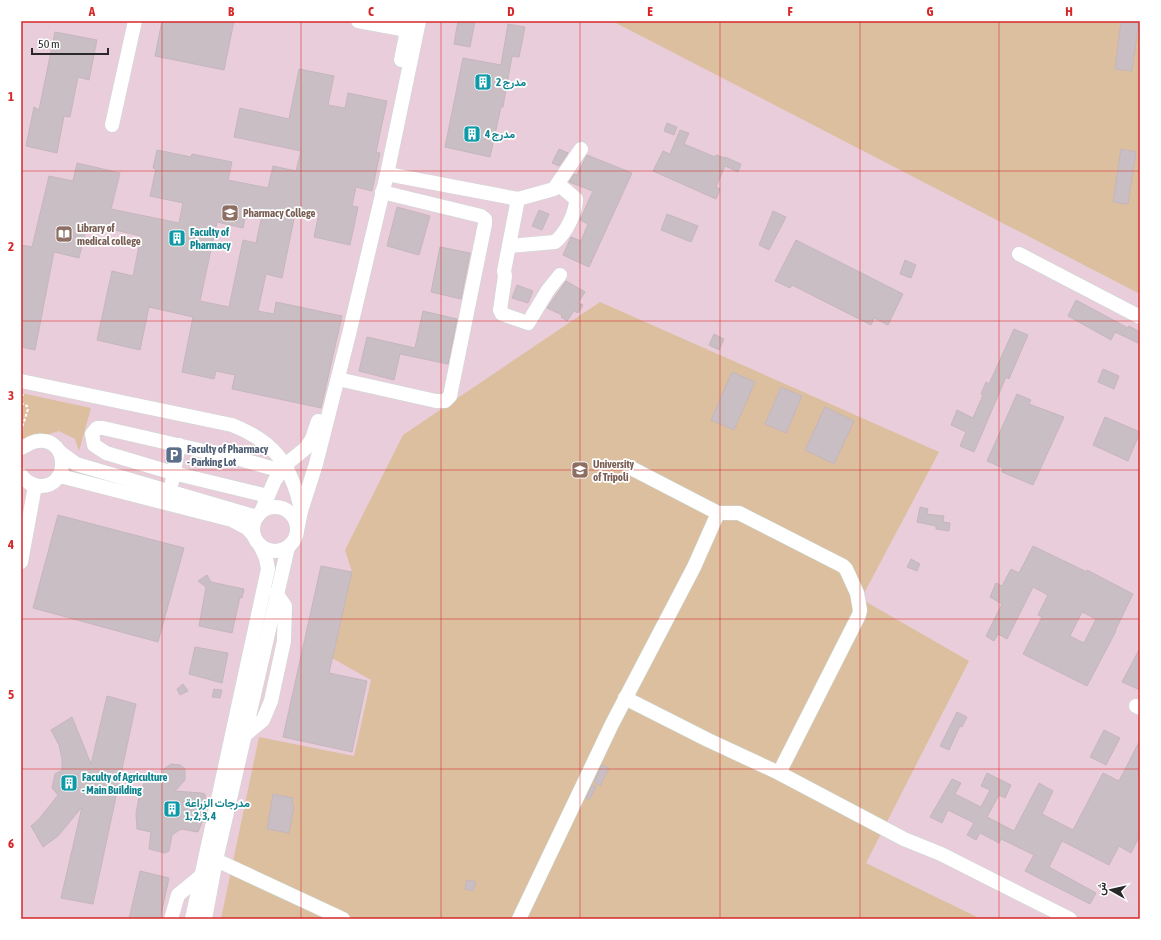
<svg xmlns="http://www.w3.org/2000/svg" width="1161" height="940" viewBox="0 0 1161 940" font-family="'Asap Condensed',Vazirmatn,sans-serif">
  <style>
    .education { fill: #eacdda }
    .green { fill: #dbbf9e }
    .building { fill: #c9bec3; stroke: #c5b6bd; fill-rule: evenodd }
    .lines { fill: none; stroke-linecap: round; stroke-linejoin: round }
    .minor-casing { stroke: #cbd9d5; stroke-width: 15 }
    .path { stroke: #fff; stroke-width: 2; stroke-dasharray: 3 2; stroke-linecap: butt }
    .minor { stroke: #fff; stroke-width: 14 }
    .grid { fill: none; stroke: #d62828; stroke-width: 1; stroke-opacity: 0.55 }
    .labels { text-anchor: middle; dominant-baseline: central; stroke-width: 3.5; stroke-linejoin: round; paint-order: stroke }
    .culture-label { font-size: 11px; font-weight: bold; fill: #0d838f; stroke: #fff; text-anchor: start }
    .education-label { font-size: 11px; font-weight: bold; fill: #785e54; stroke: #fff; text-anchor: start }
    .service-label { font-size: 11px; font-weight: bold; fill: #4e5e75; stroke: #fff; text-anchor: start }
    .neatline { fill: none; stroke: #d62828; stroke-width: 1.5 }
    .grid-label { font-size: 13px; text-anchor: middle; font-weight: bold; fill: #d62828 }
  </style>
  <rect width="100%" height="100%" fill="#eadce4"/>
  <rect class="education" x="21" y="21" width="1119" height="898"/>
  <g class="green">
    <path d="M611,21H1140V294L616,23Z"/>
    <path d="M600,302L939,452L861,599L969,661L866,863L981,919H221L259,737L354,756L371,680L332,658L352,572L345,550L403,435Z"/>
    <path d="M21,393L91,408L79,451L75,439L59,431L21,442Z"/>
  </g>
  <g class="building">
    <path d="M162,21H234L224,70L155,56Z"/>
    <path d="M458,21H475L470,47L454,44Z"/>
    <path d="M1121,21H1139L1132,71L1115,69Z"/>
    <path d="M508,24L525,27L519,57L512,56L503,107H501L490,157L445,147L463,58L501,65Z"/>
    <path d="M55,32L97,40L89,80L78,77L70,117L64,116L57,153L26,146L34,107L39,110Z"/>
    <path d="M299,69L334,76L328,105L345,108L348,93L387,101L376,152L380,153L372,191L356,187L352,206L358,207L350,245L314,237L319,213L296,209L282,278L266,274L258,311L274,314L276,302L342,316L321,408L232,389L235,375L216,371L214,379L182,372L193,317L149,307L140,350L97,340L112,271L133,276L141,236L106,228L87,225L79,258L54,252L35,350L21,347V245L32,247L49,176L73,181L77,163L120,173L111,209L179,223L183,203L150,196L156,169L153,168L157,150L191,157L192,154L232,162L228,180L268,188L273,166L296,171L301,151L234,137L240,108L289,119ZM247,207L263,211L256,243L243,240L229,307L200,301L217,222L243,228Z"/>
    <path d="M667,123L677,127L674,135L664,131Z"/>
    <path d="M680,130L689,133L684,144L715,157L716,155L725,158V157L741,164L738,172L725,166L716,187L720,189L716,199L653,171L663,151L670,154Z"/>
    <path d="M559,149L568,153L559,166L552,163Z"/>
    <path d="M1121,149L1136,152L1128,204L1113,202Z"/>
    <path d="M587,155L632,173L589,267L563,255L571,237L581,241L588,224L580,220L593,191L569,182L574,174L577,175Z"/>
    <path d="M397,207L430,216L419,255L387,246Z"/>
    <path d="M539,210L549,214L542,230L532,226Z"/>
    <path d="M773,211L786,217L769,250L759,245Z"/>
    <path d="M667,214L698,226L691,242L661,230Z"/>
    <path d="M796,240L903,294L888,325L874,318L871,325L792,285L790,288L775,281Z"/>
    <path d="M440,247L470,253L461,299L431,292Z"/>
    <path d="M905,260L916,265L911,278L900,274Z"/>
    <path d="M566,281L585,292L578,303L583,305L578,313L574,311L567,321L561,317L562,315L547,308Z"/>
    <path d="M517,285L533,291L528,303L512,298Z"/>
    <path d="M1076,300L1128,328L1129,326L1140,332V344L1115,332L1111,340L1068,316Z"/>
    <path d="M423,311L457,319L448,364L400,354L394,380L359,371L367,337L415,348Z"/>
    <path d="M1014,329L1028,335L1009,379L1006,377L974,452L960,446L966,432L951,425L957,410L973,418L983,395L981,394L986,382L989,384Z"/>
    <path d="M714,334L724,339L719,350L709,345Z"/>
    <path d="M1103,369L1119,376L1114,389L1098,382Z"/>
    <path d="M732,372L755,382L734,430L711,420Z"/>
    <path d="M781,387L802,396L786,433L765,424Z"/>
    <path d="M1017,394L1031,400L1029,404L1064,417L1033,485L1002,472L1003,468L987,461Z"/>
    <path d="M825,407L854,421L834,464L805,450Z"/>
    <path d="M1105,417L1140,432L1128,461L1093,445Z"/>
    <path d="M920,507L928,509L927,514L944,516L943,522L950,523L949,531L936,529V526L917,522Z"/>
    <path d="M58,515L184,548L158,642L33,608Z"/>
    <path d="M1033,546L1087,572V570L1133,594L1115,631H1116L1087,686L1023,654L1042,617L1038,615L1048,595L1033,587L1007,639L998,634L994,641L986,636L1002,604L990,597L996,583L1002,586L1011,569L1019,573ZM1082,612L1096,619L1084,643L1070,636Z"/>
    <path d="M911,559L920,564L917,571L907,567Z"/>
    <path d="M321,566L352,572L329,673L367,681L352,752L283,737Z"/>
    <path d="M207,575L211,582L244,589L242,598L240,597L232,633L199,626L206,587L198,581Z"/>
    <path d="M195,647L228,653L222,683L189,674Z"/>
    <path d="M1140,648V690L1122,682Z"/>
    <path d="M183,684L188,691L180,695L177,689Z"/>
    <path d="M214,689L222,690L220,698L212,697Z"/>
    <path d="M107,696L136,704L93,904L61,898L82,807L58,836L43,847L31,826L39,819L58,795L52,788L55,774L62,770V759L59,745L51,730L72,717L91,764Z"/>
    <path d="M957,712L967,717L962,727L960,726L949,750L940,746Z"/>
    <path d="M1104,730L1120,738L1106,765L1090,757Z"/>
    <path d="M1140,740V835L1131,853L1119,846L1109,865L1062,841L1049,867L1096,893L1090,904L1025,871L1034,855L1001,839L999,843L980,833L976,840L967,835L974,823L948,810L942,823L930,817L952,779L961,783L955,794L981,807L990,790L981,786L987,773L1011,785L1005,798L999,795L987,817L1014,831L1039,783L1053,791L1042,814L1073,830L1103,773L1119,781Z"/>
    <path d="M171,764L180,765L185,769V780L175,791L201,793L205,794L207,804L205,815L198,832L181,829L172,835L169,851L165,853L149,849L151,832L137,829L136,814L139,797L144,783L148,777L162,780L164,769Z"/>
    <path d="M602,765L609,768L600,786L594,782Z"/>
    <path d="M592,785L596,787L589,800L586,798Z"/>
    <path d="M273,794L293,798L292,805L294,806L289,833L267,829Z"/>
    <path d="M140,871L169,878L160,919H129Z"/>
    <path d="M467,880L476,882L473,891L465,889Z"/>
  </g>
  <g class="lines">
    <g class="minor-casing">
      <g id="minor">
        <path d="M358,21L407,30"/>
        <path d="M401,60L409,21"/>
        <path d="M112,125L135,21"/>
        <path d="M387,174L518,199L554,189L581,149"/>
        <path d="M518,199L504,271L505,276L500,310L502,314L528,323L548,290L560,275"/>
        <path d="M509,246L555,242C566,233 576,213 576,199L558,184"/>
        <path d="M1019,254L1140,317"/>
        <path d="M338,379L436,401H445L450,396L485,224V219L481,216L382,192"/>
        <path d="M21,381L232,425C275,442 291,465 301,509"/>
        <path d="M21,448C27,446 32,441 38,441C70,438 70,488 39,486C31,485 25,481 21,475"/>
        <path d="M61,453L76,464L257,517"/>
        <path d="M633,469L718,513H739L843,566L846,569L857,593L860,610L859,615L779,773"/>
        <path d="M60,476L232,520L247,528L254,536"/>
        <path d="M172,482L179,445"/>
        <path d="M268,496L173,473L106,453L94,445L92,434L97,428H103L243,460L282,471"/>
        <circle cx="275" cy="529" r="22"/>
        <path d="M261,512L275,480L290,461L306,448L312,439L318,421"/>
        <path d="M297,531L301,511L316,464L349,334L387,174L419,21"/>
        <path d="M21,562L35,486"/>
        <path d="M625,698L708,740L779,773L904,839L941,854L1070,919"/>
        <path d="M1136,706L1140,708"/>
        <path d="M245,735L263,720L271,701L284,641L285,606L276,593"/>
        <path d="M216,860L343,919"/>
        <path d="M171,919L178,895L201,876"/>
        <path d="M192,919L268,569L266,558L260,545"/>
        <path d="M205,919L216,860L288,547"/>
        <path d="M519,919L612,724L694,567L718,513"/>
      </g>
    </g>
    <path class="path" d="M21,431L28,409L27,406L21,403L23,394"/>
    <use href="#minor" class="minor"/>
  </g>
  <path class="grid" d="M162,21V919M301,21V919M441,21V919M580,21V919M720,21V919M860,21V919M999,21V919M21,171H1140M21,321H1140M21,470H1140M21,619H1140M21,769H1140"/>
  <defs>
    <g id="building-square" transform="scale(0.9)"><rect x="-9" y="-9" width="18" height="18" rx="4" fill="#0f9aa8" stroke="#fff"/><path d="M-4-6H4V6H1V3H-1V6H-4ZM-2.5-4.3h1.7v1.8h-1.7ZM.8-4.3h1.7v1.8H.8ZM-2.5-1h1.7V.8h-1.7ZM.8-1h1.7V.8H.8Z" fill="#fff"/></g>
    <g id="university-square" transform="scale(0.9)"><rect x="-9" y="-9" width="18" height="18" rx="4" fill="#8d6e63" stroke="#fff"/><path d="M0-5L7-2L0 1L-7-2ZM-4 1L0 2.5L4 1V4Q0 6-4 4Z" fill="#fff"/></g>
    <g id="library-square" transform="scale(0.9)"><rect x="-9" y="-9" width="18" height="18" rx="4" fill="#8d6e63" stroke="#fff"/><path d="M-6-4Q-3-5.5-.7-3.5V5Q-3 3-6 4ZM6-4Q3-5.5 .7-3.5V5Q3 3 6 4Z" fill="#fff"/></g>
    <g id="parking-square" transform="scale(0.9)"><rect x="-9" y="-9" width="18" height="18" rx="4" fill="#5c6f8a" stroke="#fff"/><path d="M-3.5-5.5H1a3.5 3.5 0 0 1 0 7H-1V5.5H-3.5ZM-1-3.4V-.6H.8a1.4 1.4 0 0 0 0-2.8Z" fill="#fff"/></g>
  </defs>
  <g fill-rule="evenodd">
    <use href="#building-square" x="483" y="82"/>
    <use href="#building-square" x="472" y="134"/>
    <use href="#university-square" x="230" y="213"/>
    <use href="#library-square" x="64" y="234"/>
    <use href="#building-square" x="177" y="238"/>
    <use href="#parking-square" x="174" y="455"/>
    <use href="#university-square" x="580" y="470"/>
    <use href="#building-square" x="69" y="783"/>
    <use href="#building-square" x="172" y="809"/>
  </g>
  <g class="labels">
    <g class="culture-label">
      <text x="496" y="82">مدرج 2</text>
      <text x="485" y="134">مدرج 4</text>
      <text x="190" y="232">Faculty of<tspan x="190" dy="13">Pharmacy</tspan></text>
      <text x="82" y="777">Faculty of Agriculture<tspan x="82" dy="13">- Main Building</tspan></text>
      <text x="185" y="803">مدرجات الزراعة<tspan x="185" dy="13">1, 2, 3, 4</tspan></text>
    </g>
    <g class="education-label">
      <text x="243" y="213">Pharmacy College</text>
      <text x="77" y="228">Library of<tspan x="77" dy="13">medical college</tspan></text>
      <text x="593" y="464">University<tspan x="593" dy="13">of Tripoli</tspan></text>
    </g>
    <g class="service-label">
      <text x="187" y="449">Faculty of Pharmacy<tspan x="187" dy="13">- Parking Lot</tspan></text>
    </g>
  </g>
  <rect width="1161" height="940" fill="none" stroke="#ffffff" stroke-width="44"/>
  <g transform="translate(1111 890) rotate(278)" stroke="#ffffff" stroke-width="3" paint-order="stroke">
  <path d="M0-3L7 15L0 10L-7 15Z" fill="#292929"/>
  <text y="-6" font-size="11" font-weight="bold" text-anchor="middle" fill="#292929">ش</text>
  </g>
  <path d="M32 48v6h76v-6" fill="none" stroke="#292929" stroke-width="2"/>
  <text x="38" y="48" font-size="12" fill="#292929" stroke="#ffffff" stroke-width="3" paint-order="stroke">50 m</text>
  <rect x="22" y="22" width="1117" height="896" class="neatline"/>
  <g class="grid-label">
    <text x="92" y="16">A</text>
    <text x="231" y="16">B</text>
    <text x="371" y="16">C</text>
    <text x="511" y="16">D</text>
    <text x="650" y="16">E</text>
    <text x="790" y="16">F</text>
    <text x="930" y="16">G</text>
    <text x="1069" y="16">H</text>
    <text x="11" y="101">1</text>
    <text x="11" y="251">2</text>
    <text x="11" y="400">3</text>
    <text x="11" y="549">4</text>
    <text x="11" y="699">5</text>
    <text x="11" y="848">6</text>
  </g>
</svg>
